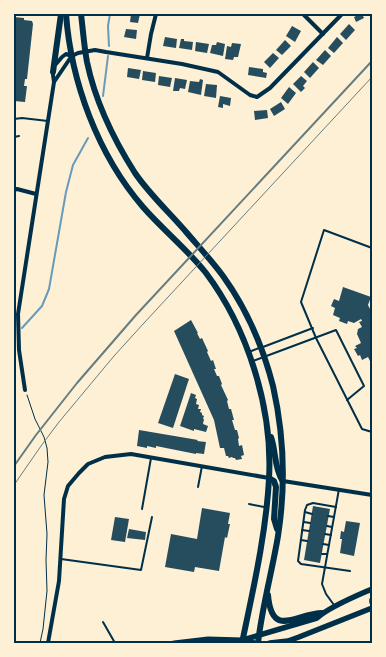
<svg xmlns="http://www.w3.org/2000/svg" width="386" height="657" viewBox="0 0 386 657" font-family="'Source Sans 3',sans-serif">
  <style>
    .lines { fill: none; stroke-linecap: round; stroke-linejoin: round }
    .stream { stroke: #669bbc; stroke-width: 2 }
    .building { fill: #264d5e }
    .path { stroke: #003049; stroke-width: 1 }
    .service { stroke: #003049; stroke-width: 2 }
    .minor { stroke: #003049; stroke-width: 4 }
    .tertiary { stroke: #003049; stroke-width: 5 }
    .secondary { stroke: #003049; stroke-width: 5.5 }
    .primary { stroke: #003049; stroke-width: 6 }
    .tram { stroke: #657d81; stroke-width: 1 }
    .rail { stroke: #657d81; stroke-width: 2 }
    .neatline { fill: none; stroke: #003049; stroke-width: 2 }
  </style>
  <rect width="100%" height="100%" fill="#fdf0d5"/>
  <g class="lines">
    <g class="stream">
      <path d="M109,46L108,26L110,14"/>
      <path d="M103,96L108,56"/>
      <path d="M22,328L42,306L49,289L66,192L73,165L88,138"/>
    </g>
  </g>
  <g class="building">
    <path d="M131,14H140L138,23L130,22Z"/>
    <path d="M360,14H362L364,18L356,22L354,17Z"/>
    <path d="M14,17L24,18V20L32,21L33,24L27,79H25L24,86H27L25,102L14,101Z"/>
    <path d="M349,24L355,30L346,40L340,34Z"/>
    <path d="M292,26L301,31L295,42L286,36Z"/>
    <path d="M126,29L137,30L136,39L124,37Z"/>
    <path d="M165,37L177,39L176,48L163,46Z"/>
    <path d="M337,37L343,43L334,53L328,48Z"/>
    <path d="M181,39H184V41L193,42L192,50L179,48Z"/>
    <path d="M285,40L291,46L282,55L276,50Z"/>
    <path d="M196,42L209,44L207,53L195,51Z"/>
    <path d="M217,42L225,44L223,56L210,53L212,45H216Z"/>
    <path d="M232,43L241,44L238,57H234L233,60L225,59L227,46L231,47Z"/>
    <path d="M325,50L331,56L323,65L316,60Z"/>
    <path d="M273,53L279,58L270,68L264,62Z"/>
    <path d="M313,62L319,68L310,78L304,72Z"/>
    <path d="M249,67L263,69V72L267,73L266,78L248,75Z"/>
    <path d="M128,68L141,70L139,79L127,77Z"/>
    <path d="M143,71L156,73L155,82L142,80Z"/>
    <path d="M159,76L172,78L170,87L158,85Z"/>
    <path d="M301,76L307,81L303,86L305,88L301,92L293,84Z"/>
    <path d="M175,78L187,80L185,89L180,88L179,91H173Z"/>
    <path d="M200,79L203,80L201,95L188,92L190,81L199,82Z"/>
    <path d="M206,84L217,85L216,98L204,96Z"/>
    <path d="M289,87L296,93L288,104L281,98Z"/>
    <path d="M220,96L231,98L230,106L223,104V108L218,107Z"/>
    <path d="M281,102L285,109L274,116L270,109Z"/>
    <path d="M267,110L268,118L255,120L254,111Z"/>
    <path d="M343,287L371,297L368,305L372,313V365L368,357L362,360L360,355L358,356L354,349L357,348L355,346L361,343L357,334L358,329L362,327L359,322L362,321L361,319L354,323L348,321L347,324L339,321L340,318L333,315L335,308L331,306L334,299L339,301Z"/>
    <path d="M191,320L198,333H197L200,339L202,338L208,351L207,352L211,361L213,360L216,369H214L217,376H219L222,384L221,385L228,400L227,401L229,409H231L234,420H232L235,430H237L239,438L238,439L239,446L242,445L244,455L241,456L242,459L236,460L235,458H233L232,457L229,458L228,456H226L224,448H220L214,420L174,331Z"/>
    <path d="M175,374L189,379L173,428L158,423Z"/>
    <path d="M191,393L196,395L195,398L197,399L196,404L199,405L198,409H201L200,412L202,413V415L204,416L203,419H204L203,424L208,426L206,432L194,429V431L180,426Z"/>
    <path d="M139,430L198,440L197,441L206,442L204,454L196,453V454L156,446V448L147,446V448L137,446Z"/>
    <path d="M313,506L330,509L320,563L304,560Z"/>
    <path d="M202,508L230,513L228,524H230L227,538L225,537L219,571L195,567L194,572L165,567L171,534L197,539Z"/>
    <path d="M115,517L129,519L125,542L111,540Z"/>
    <path d="M346,521L360,523L354,556L340,553L342,539H340L341,531L344,532Z"/>
    <path d="M129,529L146,532L145,540L127,538Z"/>
  </g>
  <g class="lines">
    <path class="path" d="M27,395L35,419L44,437L47,448L48,462L44,495L47,534L46,560L47,591L43,629L40,643"/>
    <g class="service">
      <path d="M14,119L22,118L48,121"/>
      <path d="M14,137L19,136"/>
      <path d="M372,248L324,230L301,302L316,338L362,429L372,432"/>
      <path d="M263,347L313,328"/>
      <path d="M249,352L259,348"/>
      <path d="M253,361L336,330L364,386L347,400"/>
      <path d="M198,487L202,466"/>
      <path d="M249,504L264,507"/>
      <path d="M336,507L313,503L307,505L305,510L298,561L301,564L350,571"/>
      <path d="M142,509L151,458"/>
      <path d="M305,512L312,514"/>
      <path d="M328,516L334,517"/>
      <path d="M304,522L310,523"/>
      <path d="M327,526L332,527"/>
      <path d="M302,530L309,531"/>
      <path d="M325,534L331,535"/>
      <path d="M301,540L307,541"/>
      <path d="M323,544L329,545"/>
      <path d="M322,554H327"/>
      <path d="M61,559L141,570L152,517"/>
      <path d="M334,605L326,594L322,584L339,489"/>
      <path d="M103,622L115,643"/>
    </g>
    <g class="minor">
      <path d="M303,14L323,34"/>
      <path d="M147,58L151,34L156,14"/>
      <path d="M56,64L62,57L66,54L72,56L78,53L95,50L106,52L182,64L218,72L250,95L257,97L270,88L342,14"/>
      <path d="M54,82L71,57"/>
      <path d="M14,190L17,189L36,194"/>
      <path d="M25,390L19,350L18,314L54,82L53,75V71"/>
      <path d="M283,481L372,495"/>
      <path d="M48,643L59,581L64,499L68,486L79,473L88,464L105,457L131,454L269,478"/>
    </g>
    <path class="tertiary" d="M174,643L208,639L243,640"/>
    <g class="secondary">
      <path d="M372,600V602"/>
      <path d="M243,640L317,618C329,607 356,596 372,589"/>
      <path d="M243,640L254,643"/>
      <path d="M270,643L288,641L299,637L372,608"/>
    </g>
    <g class="primary">
      <path d="M66,14C71,82 98,155 143,207C163,230 187,249 206,273C248,329 273,409 269,479C266,534 253,590 242,643"/>
      <path d="M81,14C83,30 84,46 87,62C95,100 114,140 135,173C150,195 170,213 187,233C199,247 212,261 223,276C246,308 263,347 273,386C284,435 286,485 278,536C272,572 262,607 258,643"/>
      <path d="M53,72L61,14"/>
      <path d="M271,437C276,451 274,467 282,480"/>
      <path d="M269,478L274,481L276,487L274,519L277,529"/>
      <path d="M268,595C272,640 297,613 322,613"/>
    </g>
    <path class="tram" d="M14,485L41,446L59,422L114,356L144,323L372,77"/>
    <path class="rail" d="M14,466L36,435L77,383L136,315L372,61"/>
  </g>
  <rect width="386" height="657" fill="none" stroke="#fdf0d5" stroke-width="30"/>
  <rect x="15" y="15" width="356" height="627" class="neatline"/>
</svg>
